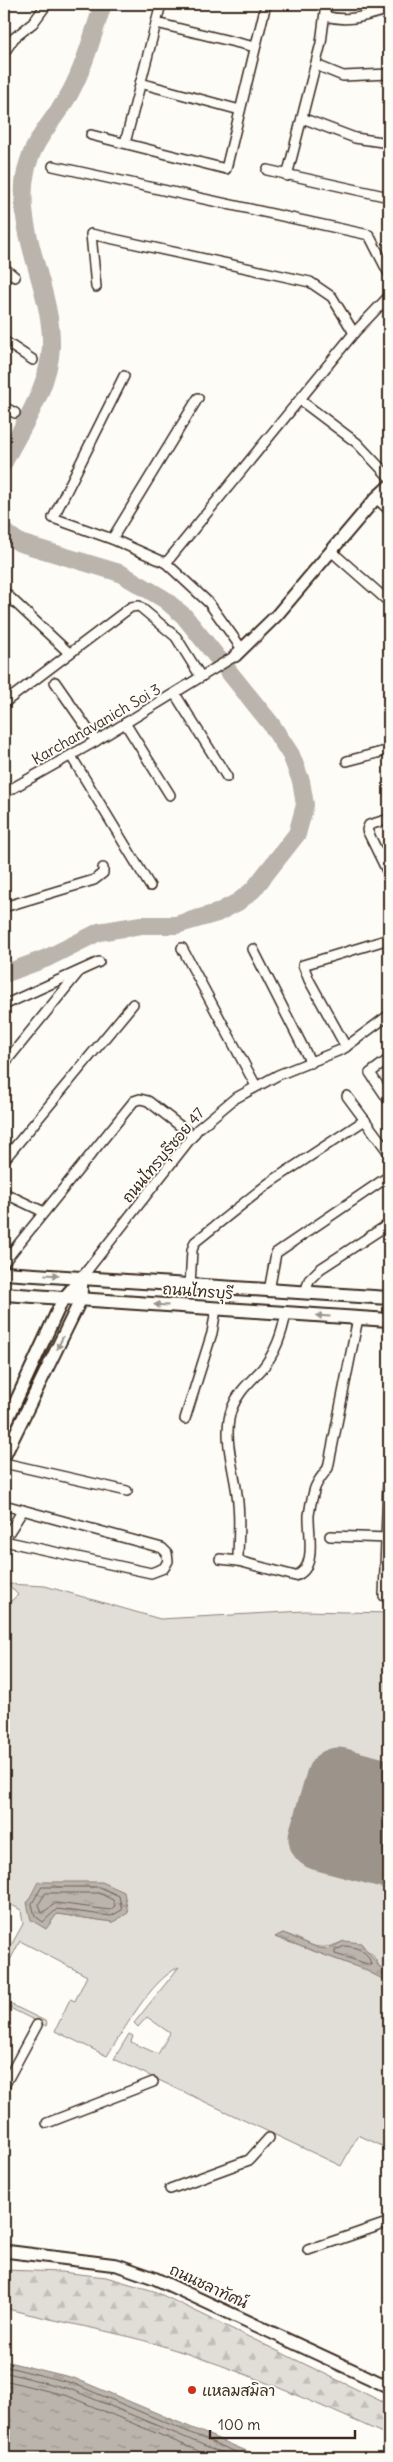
<svg xmlns="http://www.w3.org/2000/svg" width="393" height="2462" viewBox="0 0 393 2462" font-family="Delius,'Playpen Sans Thai',sans-serif">
  <style>
    .built { fill: #efece7 }
    .grass { fill: #e1ded7; stroke: #8e847a; fill-rule: evenodd }
    .forest { fill: url(#forest-firs); stroke: #8e847a }
    .water { fill: url(#water-ripples); stroke: #887d74 }
    .lines { fill: none; stroke-linecap: round; stroke-linejoin: round }
    .shore { stroke: #6e6157; stroke-width: 1 }
    .river { stroke: #bbb4ad; stroke-width: 18 }
    .runway { stroke: #9c938a; stroke-width: 65 }
    .street-casing { stroke: #3b2a1e; stroke-width: 12 }
    .secondary-casing { stroke: #3b2a1e; stroke-width: 15 }
    .primary-casing { stroke: #3b2a1e; stroke-width: 16 }
    .street { stroke: #fdfcf7; stroke-width: 9 }
    .secondary { stroke: #fdfcf7; stroke-width: 11 }
    .primary { stroke: #fdfcf7; stroke-width: 12 }
    .oneway { fill: #9c938a }
    .poi-dot { fill: #c8321e; stroke: #fdfcf7; stroke-width: 2 }
    .labels { text-anchor: middle; dominant-baseline: central; stroke-width: 4; stroke-linejoin: round; paint-order: stroke }
    .street-label { font-size: 15px; fill: #3b2a1e; stroke: #fdfcf7 }
    .poi-label { font-size: 15px; fill: #3b2a1e; stroke: #fdfcf7; text-anchor: start }
  </style>
  <defs>
    <pattern id="forest-firs" width="22" height="20" patternUnits="userSpaceOnUse" patternTransform="scale(1.25)"><rect width="22" height="20" fill="#e1ded7"/><path d="M5 1l3.5 6h-7zM16 11l3.5 6h-7z" fill="#c2bfb8"/></pattern>
    <pattern id="water-ripples" width="26" height="14" patternUnits="userSpaceOnUse" patternTransform="scale(1.25)"><rect width="26" height="14" fill="#bbb4ad"/><path d="M2 4q2-2 4 0t4 0M15 11q2-2 4 0t4 0" fill="none" stroke="#99938c"/></pattern>
  </defs>
  <rect width="100%" height="100%" fill="#fdfcf7"/>
  <filter id="ink" filterUnits="userSpaceOnUse"><feTurbulence type="fractalNoise" baseFrequency=".02" numOctaves="2"/><feDisplacementMap in="SourceGraphic" scale="10" xChannelSelector="R" yChannelSelector="G"/><feConvolveMatrix kernelMatrix="1 2 1 2 8 2 1 2 1" color-interpolation-filters="sRGB"/></filter>
  <g filter="url(#ink)">
    <path class="built" d="M389,1613V1882L223,1840Z"/>
    <g class="grass">
      <path d="M8,1584L45,1586L160,1619L305,1611L389,1613V1784L335,1770L313,1842L389,1862V1975L381,1969L372,1954L344,1941C315,1955 311,1942 283,1933L275,1937L363,1969L389,1982V2149L358,2135L341,2166L114,2059L129,2034L133,2036L131,2042L158,2054L170,2033L147,2017L138,2027L134,2023L179,1967C150,1981 125,2029 107,2056L55,2031L70,1999L75,2001L87,1976L20,1941L7,1966L11,1969L4,1971V1958L23,1924L21,1910L4,1901V1607L18,1595ZM127,1912L113,1922L57,1914Z"/>
      <path d="M4,2001L47,2022L46,2026L4,2005Z"/>
    </g>
    <path class="forest" d="M4,2270L61,2272L106,2277L154,2291L389,2405V2436C316,2403 240,2369 163,2346C110,2330 57,2322 4,2308Z"/>
    <g class="water">
      <path d="M38,1882H102L124,1892L128,1913L113,1922L57,1914L46,1929L31,1920L27,1903Z"/>
      <path d="M283,1933L318,1948L328,1949L344,1941L361,1943L381,1969L389,1975V1982L363,1969L275,1937Z"/>
      <path d="M4,2361L74,2378L256,2455L284,2458H4Z"/>
    </g>
    <g class="lines">
      <g class="shore">
        <path d="M42,1887H100L119,1896L122,1910L111,1916L57,1909L43,1922L35,1916L32,1904Z"/>
        <path d="M46,1893H99L113,1900L115,1906L110,1910L56,1903L42,1913L39,1904Z"/>
        <path d="M345,1946C357,1947 369,1951 371,1965L335,1954V1951Z"/>
        <path d="M4,2366L72,2383L250,2458"/>
        <path d="M4,2372L70,2389L234,2458"/>
        <path d="M4,2380L68,2396L215,2458"/>
      </g>
      <g class="river">
        <path d="M4,462C22,426 49,388 51,347C53,288 13,231 26,171C33,139 54,121 70,93C85,65 93,34 103,4"/>
        <path d="M4,532L20,543L120,573L164,599L184,616L271,724L291,755L301,781L305,805L297,834L253,890L238,902L217,913L176,925H141L99,932L47,958L4,974"/>
      </g>
      <path class="runway" d="M389,1793L338,1780L321,1838L389,1856"/>
      <g class="street-casing">
        <g id="street">
          <path d="M325,16C346,22 363,17 383,11"/>
          <path d="M156,23L255,47"/>
          <path d="M4,53L14,38L33,23L47,4"/>
          <path d="M316,65L343,76L389,74"/>
          <path d="M140,83L240,110"/>
          <path d="M302,118L355,138L389,143"/>
          <path d="M91,135L226,169L266,4"/>
          <path d="M125,143L161,4"/>
          <path d="M53,166L369,235L389,274"/>
          <path d="M267,170L389,197"/>
          <path d="M287,176L321,43L326,4"/>
          <path d="M4,268L15,277"/>
          <path d="M96,287L91,234L310,282L332,297L354,333"/>
          <path d="M4,341L33,360"/>
          <path d="M124,376L53,518L112,539L166,563L209,603L242,649"/>
          <path d="M300,400L357,443L389,477"/>
          <path d="M4,407L15,413"/>
          <path d="M376,498L389,510"/>
          <path d="M112,539L198,398"/>
          <path d="M331,551L389,602"/>
          <path d="M166,563L354,333L389,296"/>
          <path d="M4,592L68,652"/>
          <path d="M55,682L96,741"/>
          <path d="M175,694L227,777"/>
          <path d="M4,703L131,607L139,606L176,637L201,677"/>
          <path d="M125,723L170,795"/>
          <path d="M71,756L150,886"/>
          <path d="M347,761L389,750"/>
          <path d="M4,793L96,741L235,656"/>
          <path d="M389,819L369,825L367,830L389,875"/>
          <path d="M4,907L94,880L103,873V868"/>
          <path d="M182,948L256,1086"/>
          <path d="M253,949L311,1063"/>
          <path d="M4,1005L99,962"/>
          <path d="M346,1047L309,980L303,965L389,939"/>
          <path d="M389,1059L370,1073L389,1101"/>
          <path d="M4,1064L78,973"/>
          <path d="M347,1096L389,1153"/>
          <path d="M4,1160L133,1004"/>
          <path d="M4,1193L44,1212"/>
          <path d="M4,1262L134,1101L140,1099L148,1101L193,1136"/>
          <path d="M82,1277L198,1129L234,1099L278,1075L343,1049L389,1015"/>
          <path d="M190,1286L192,1250L195,1242L269,1183L365,1120"/>
          <path d="M269,1291L276,1253L389,1176"/>
          <path d="M305,1293L309,1280L320,1269L389,1224"/>
          <path d="M286,1313C282,1334 276,1352 262,1369C250,1382 238,1392 232,1408C221,1437 236,1473 238,1503C240,1522 238,1542 238,1561L295,1576C318,1569 308,1532 309,1515C310,1507 312,1498 314,1491C316,1482 323,1475 328,1468L358,1318"/>
          <path d="M185,1419L212,1333L216,1309"/>
          <path d="M4,1463L127,1491"/>
          <path d="M4,1505L162,1548L167,1553L168,1561L164,1568L151,1573L4,1541"/>
          <path d="M330,1536L389,1538"/>
          <path d="M4,1540L23,1510"/>
          <path d="M220,1559L238,1561"/>
          <path d="M384,1596L389,1458"/>
          <path d="M4,2086L37,2025"/>
          <path d="M47,2123L153,2082"/>
          <path d="M170,2189L249,2160L269,2138"/>
          <path d="M308,2250L387,2223L389,2220"/>
        </g>
      </g>
      <g class="secondary-casing">
        <g id="secondary">
          <path d="M235,656L277,615L376,498L389,486"/>
          <path d="M4,1427L63,1299L82,1277"/>
          <path d="M4,1457L81,1299L82,1277"/>
          <path d="M4,2251L117,2265L154,2278L389,2387"/>
        </g>
      </g>
      <g class="primary-casing">
        <g id="primary">
          <path d="M4,1273L389,1298"/>
          <path d="M4,1294L389,1320"/>
        </g>
      </g>
      <use href="#street" class="street"/>
      <use href="#secondary" class="secondary"/>
      <use href="#primary" class="primary"/>
    </g>
    <defs><path id="oneway-solid" d="M-6-.8H1V-3.2L6.5 0L1 3.2V.8H-6Z" transform="scale(1.25)"/></defs>
    <g class="oneway">
      <use href="#oneway-solid" transform="translate(52 1275) rotate(3)"/>
      <use href="#oneway-solid" transform="translate(161 1305) rotate(-176)"/>
      <use href="#oneway-solid" transform="translate(323 1316) rotate(-176)"/>
      <use href="#oneway-solid" transform="translate(60 1343) rotate(115)"/>
    </g>
  </g>
  <circle class="poi-dot" cx="192" cy="2390" r="5"/>
  <g class="labels">
    <g class="street-label">
      <text transform="translate(96 724) rotate(-30)">Karchanavanich Soi 3</text>
      <text transform="translate(163 1155) rotate(-50)">ถนนไทรบุรีซอย 47</text>
      <text transform="translate(198 1291) rotate(4)">ถนนไทรบุรี</text>
      <text transform="translate(209 2286) rotate(25)">ถนนชลาทัศน์</text>
    </g>
    <g class="poi-label">
      <text x="202" y="2390">แหลมสมิลา</text>
    </g>
  </g>
  <rect width="393" height="2462" fill="none" stroke="#fdfcf7" stroke-width="20"/>
  <rect x="10" y="10" width="373" height="2442" fill="none" stroke="#3b2a1e" stroke-width="2" filter="url(#ink)"/>
  <path d="M210 2430v8h145v-8" fill="none" stroke="#3b2a1e" stroke-width="2.5"/>
  <text x="218" y="2430" font-size="15" fill="#3b2a1e" stroke="#fdfcf7" stroke-width="4" paint-order="stroke">100 m</text>
</svg>
